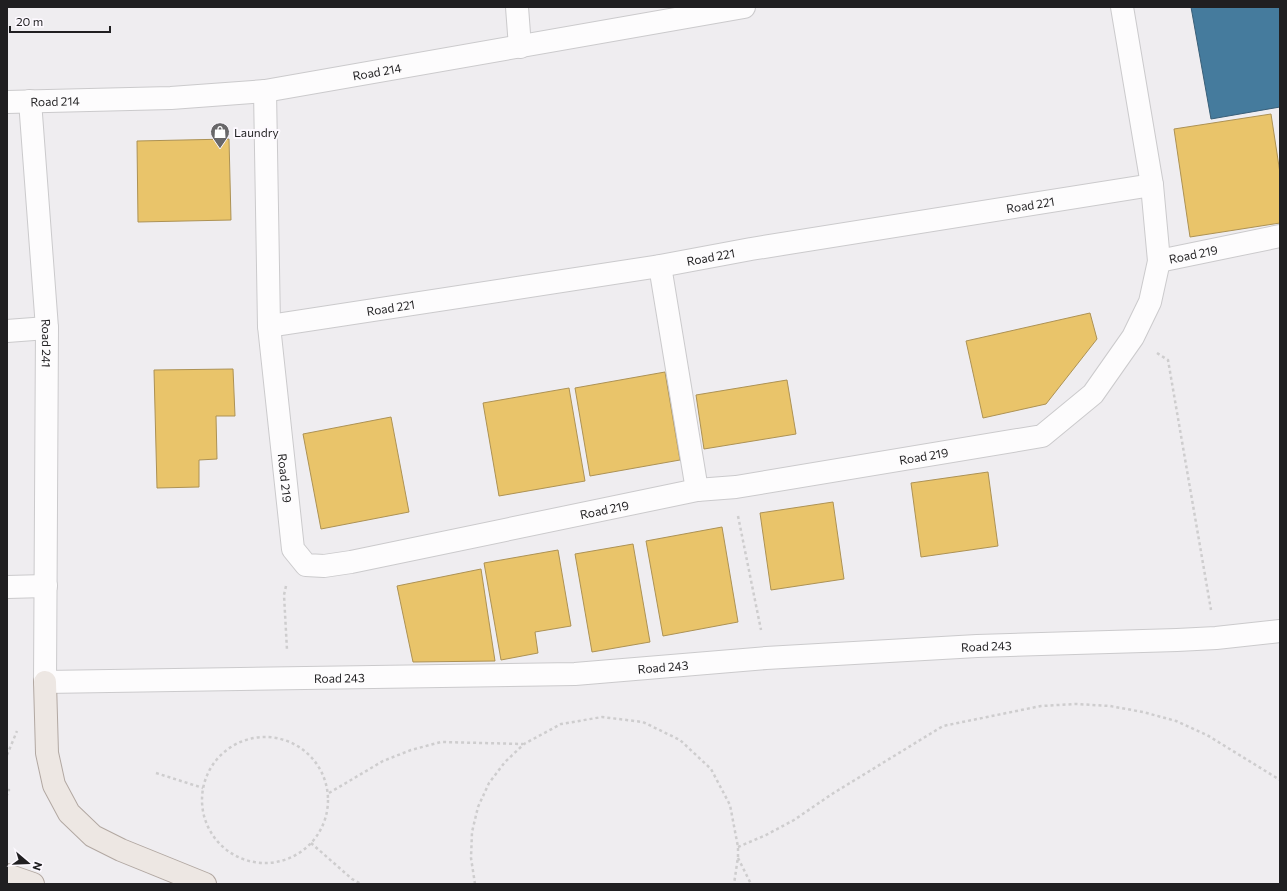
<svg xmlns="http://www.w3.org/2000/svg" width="1287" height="891" viewBox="0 0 1287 891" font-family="Commissioner,sans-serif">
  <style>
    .homes { fill: #e9c46a; stroke: #ad9254 }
    .public { fill: #457b9d; stroke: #3a5f78 }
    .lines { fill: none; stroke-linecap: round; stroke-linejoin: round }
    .minor-casing { stroke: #cbcacc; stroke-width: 24 }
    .major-casing { stroke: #b2a8a2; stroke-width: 24 }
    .path { stroke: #cecdce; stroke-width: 2.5; stroke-dasharray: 3 3; stroke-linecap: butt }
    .minor { stroke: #fdfcfd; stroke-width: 22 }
    .major { stroke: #ede7e3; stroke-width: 22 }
    .labels { text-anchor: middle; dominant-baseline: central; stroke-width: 4; stroke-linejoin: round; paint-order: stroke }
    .street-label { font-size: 12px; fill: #201f21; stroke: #fdf9ff }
    .poi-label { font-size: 12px; fill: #201f21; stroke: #fdf9ff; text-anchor: start }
  </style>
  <rect width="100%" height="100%" fill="#efedf0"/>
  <g class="homes">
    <path d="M1271,114L1280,173V223L1190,237L1174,129Z"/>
    <path d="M229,139L231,220L138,222L137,141Z"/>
    <path d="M1090,313L1097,339L1046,404L983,418L966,341Z"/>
    <path d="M233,369L235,416H216L217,459L199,460V487L157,488L154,370Z"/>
    <path d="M665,372L680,460L590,476L575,388Z"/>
    <path d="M787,380L796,434L704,449L696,395Z"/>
    <path d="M569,388L585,481L499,496L483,403Z"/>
    <path d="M391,417L409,512L321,529L303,434Z"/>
    <path d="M988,472L998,546L921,557L911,483Z"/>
    <path d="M833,502L844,579L771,590L760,513Z"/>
    <path d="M722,527L738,622L663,636L646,541Z"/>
    <path d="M633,544L650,642L592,652L575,554Z"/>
    <path d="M558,550L571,626L535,632L538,653L501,660L484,563Z"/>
    <path d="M481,569L495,661L413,662L397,586Z"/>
  </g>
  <path class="public" d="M1191,7H1280V107L1211,119Z"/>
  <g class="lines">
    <g class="minor-casing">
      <g id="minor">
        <path d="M517,7L520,47"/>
        <path id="s1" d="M265,91L269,326L293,549L306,565L324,566L351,562L697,490L736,487L1042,436L1093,394L1133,337L1150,302L1159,261L1152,185L1122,7"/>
        <path id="s2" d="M30,101L47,328L45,682L575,674L766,658L977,646L1177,640L1216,638L1280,631"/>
        <path id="s3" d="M7,102L171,98L265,91L744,7"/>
        <path id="s4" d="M1159,261L1280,236"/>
        <path d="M660,266L697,490"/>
        <path id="s5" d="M269,326L660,266L751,249L1152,185"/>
        <path d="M7,331L47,328"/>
        <path d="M7,587L46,586"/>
      </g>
    </g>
    <g class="major-casing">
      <g id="major">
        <path d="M45,682L47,753L54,785L69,813L93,836L121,850L205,884"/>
        <path d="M7,875L33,884"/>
      </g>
    </g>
    <g class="path">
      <path d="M1157,353L1168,360L1211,610"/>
      <path d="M738,516L761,630"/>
      <path d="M286,586L284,595L287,650"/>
      <circle cx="265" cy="800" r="63"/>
      <path d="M7,755L17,731"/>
      <path d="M156,773L203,788"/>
      <path d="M7,790H9L7,795"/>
      <path d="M329,793L383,761L411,750L441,742L523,744"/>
      <path d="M311,843L352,879L361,884"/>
      <path d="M738,847L766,835L794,820L832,794L943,726L1041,706L1076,704L1110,706L1143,712L1176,721L1207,735L1280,780"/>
      <path d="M738,858L751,884"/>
      <path d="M475,884L471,858L472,832L478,807L489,783L505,762L524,744L561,724L602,717L643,722L680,740L711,769L730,805L738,847V857L734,884"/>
    </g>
    <use href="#minor" class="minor"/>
    <use href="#major" class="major"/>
  </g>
  <defs>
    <g id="shop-pin" transform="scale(1)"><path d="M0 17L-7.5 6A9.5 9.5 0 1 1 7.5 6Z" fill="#686769" stroke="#fdf9ff"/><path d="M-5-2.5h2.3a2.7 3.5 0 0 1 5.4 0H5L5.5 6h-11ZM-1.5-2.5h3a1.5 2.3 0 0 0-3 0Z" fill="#fff"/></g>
  </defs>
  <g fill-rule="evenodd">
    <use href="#shop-pin" x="220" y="132"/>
  </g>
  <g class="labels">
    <g class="street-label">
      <text stroke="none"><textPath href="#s3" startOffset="372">Road 214</textPath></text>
      <text stroke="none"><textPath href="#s3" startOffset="48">Road 214</textPath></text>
      <text stroke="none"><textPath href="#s5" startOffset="771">Road 221</textPath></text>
      <text stroke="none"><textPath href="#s4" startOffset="35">Road 219</textPath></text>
      <text stroke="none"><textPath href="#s5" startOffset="447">Road 221</textPath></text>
      <text stroke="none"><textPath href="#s5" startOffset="123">Road 221</textPath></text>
      <text stroke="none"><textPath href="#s2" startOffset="243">Road 241</textPath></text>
      <text stroke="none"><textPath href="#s1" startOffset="1108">Road 219</textPath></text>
      <text stroke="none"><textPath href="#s1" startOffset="388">Road 219</textPath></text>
      <text stroke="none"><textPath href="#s1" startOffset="784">Road 219</textPath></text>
      <text stroke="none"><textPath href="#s2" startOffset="1524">Road 243</textPath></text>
      <text stroke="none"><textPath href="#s2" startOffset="1200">Road 243</textPath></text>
      <text stroke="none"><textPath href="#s2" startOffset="876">Road 243</textPath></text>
    </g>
    <g class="poi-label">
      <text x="234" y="132">Laundry</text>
    </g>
  </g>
  <rect width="1287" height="891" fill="none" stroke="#201f21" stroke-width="16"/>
  <g transform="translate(28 863) rotate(109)" stroke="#fdf9ff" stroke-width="3" paint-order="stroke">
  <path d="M0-3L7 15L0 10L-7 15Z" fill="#201f21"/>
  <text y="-6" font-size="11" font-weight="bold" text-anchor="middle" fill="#201f21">N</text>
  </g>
  <path d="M10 26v6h100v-6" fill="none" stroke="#201f21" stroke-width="2"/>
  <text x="16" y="26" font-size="12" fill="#201f21" stroke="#fdf9ff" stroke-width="3" paint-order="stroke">20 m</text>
</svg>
